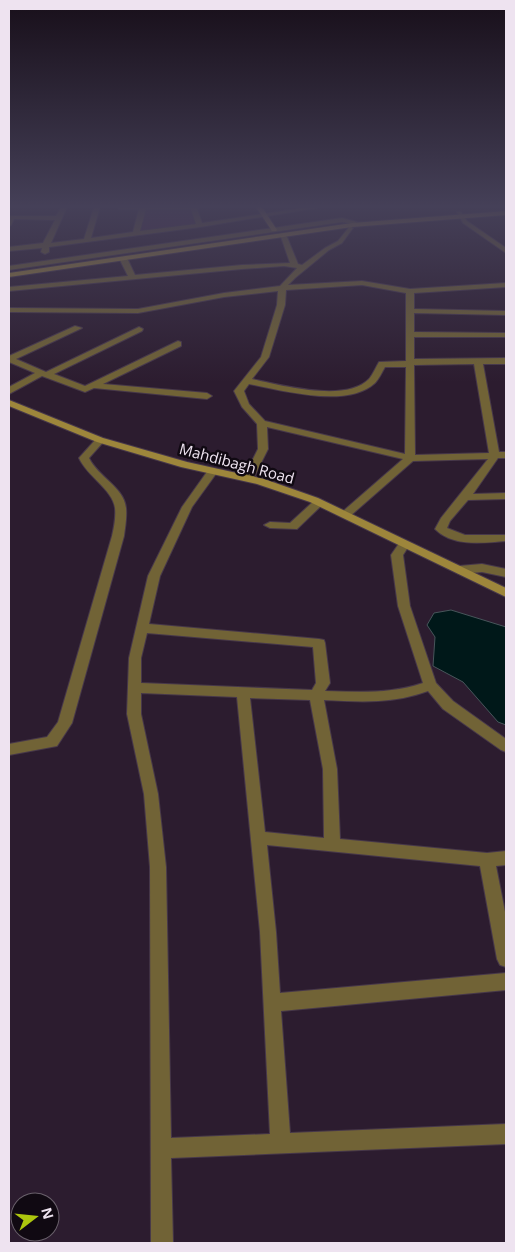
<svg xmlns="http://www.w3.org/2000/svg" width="515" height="1252" viewBox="0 0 515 1252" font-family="'Open Sans',sans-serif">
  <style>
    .green { fill: #47264d }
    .water { fill: #001819; stroke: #47555a }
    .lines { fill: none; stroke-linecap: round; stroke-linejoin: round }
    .street-casing { stroke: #47384a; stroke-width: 2 }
    .secondary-casing { stroke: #47384a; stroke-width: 2 }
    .street { fill: #716336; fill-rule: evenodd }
    .secondary { fill: #9d863b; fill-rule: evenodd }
    .labels { text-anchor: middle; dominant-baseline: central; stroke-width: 5; stroke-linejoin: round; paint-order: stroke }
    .street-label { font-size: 15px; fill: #eee3f0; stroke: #100912 }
  </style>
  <rect width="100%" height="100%" fill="#2c1c2f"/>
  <path class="green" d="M143,207H193L200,225L136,233Z"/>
  <path class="water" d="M451,610L506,627V725L498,722L463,682L433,666L435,637L427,625L434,613Z"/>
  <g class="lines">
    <g class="street-casing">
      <g id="street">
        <path d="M61,207H67L51,243L84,239L94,207H100L91,238L133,232L139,209H120L117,207H199L197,209L202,223L309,207H322L200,227L49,247V252L45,254L41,252L42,248L9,251V247L43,243L55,220L14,219L11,225L9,226L10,216H56ZM146,209H191L196,224L140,231Z"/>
        <path d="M457,212H461L467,221L506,248V253L463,223Z"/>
        <path d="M342,218L357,222L354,224L342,222L9,270V266Z"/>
        <path d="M350,226L353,228L342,243L329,250L295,278L288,285L362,281L410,289L506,283V287L414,293V309L506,311V315L414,313V332L506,333V337H414V359L506,358V364H483L499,452H506V458H498L473,494L506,493V499L468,500L450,521L447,528L465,535H506V541C484,543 452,547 435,529L441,518L488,459L413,461L349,517L345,518L340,515L341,513L403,459L267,427L268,449L252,481H244L243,479L258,449L257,424L242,407L234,391L261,357L277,305L278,291L224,297L138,313L9,312V308L138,309L224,293L280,286L297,268L284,266L242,269L9,291V287L128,276L120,260L124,258L128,260L135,275L242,265L290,263L281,237L284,235L287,237L298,264L302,265L325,248L338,241ZM362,285L406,293V361L379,362C376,367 373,374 369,379C346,403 281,385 252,379L269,357L285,305L286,290ZM474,364L489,453L415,455L414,365ZM385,367H406L405,454L265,421L249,404L244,391L249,384C282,390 347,409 375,383C379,379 382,372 385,367Z"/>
        <path d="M75,326L82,328L16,359L46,372L139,327L143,329L142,331L54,374L85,386L178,341L181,342V346L103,384L207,393L212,396L207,399L94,388L85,392L42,376L9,394V387L35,373L9,362V356Z"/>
        <path d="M100,437L105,440L89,458C98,477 124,487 126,508C127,518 125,527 124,536L72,723L57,746L9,755V744L47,737L58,722L112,536C114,527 116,518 115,508C113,490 87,476 79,458L97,438Z"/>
        <path d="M213,468L218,471L192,507L160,576L149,624L319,639L324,640L325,643L330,683L325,691C358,692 391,694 423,683L398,606L391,555L400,542H408L410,544L403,555L410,606L436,683L453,701L506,739V752L501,750L443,709L428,691C393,704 360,702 324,700L337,769L340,839L487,853L506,851V865L496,866L506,917V967L500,965L497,959L480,866L267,845L276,932L280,993L506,973V990L281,1011L290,1133L506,1124V1144L171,1158L173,1243H151L150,867L144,794L127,714L129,658L148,576L182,507L209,469ZM147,633L313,647L316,683L312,690L141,683V658ZM141,693L237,697L260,932L270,1134L171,1138L166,867L158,794L141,714ZM250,698L310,700L323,769L324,838L265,832Z"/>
        <path d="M319,499L324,502L323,504L297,529L270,528L264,525L270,522L290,523L315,500Z"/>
        <path d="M482,564L506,569V577L482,572L459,574L453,570L459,566Z"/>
      </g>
    </g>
    <g class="secondary-casing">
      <g id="secondary">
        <path d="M256,207H262L277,230L276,231H272Z"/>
        <path d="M506,211V215L352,227L9,277V273L352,223Z"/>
        <path d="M9,400L103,438L187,462L264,479L318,498L506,588V597L310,502L257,484L181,467L97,442L9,406Z"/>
      </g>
    </g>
    <use href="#street" class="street"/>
    <use href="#secondary" class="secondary"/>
  </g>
  <linearGradient id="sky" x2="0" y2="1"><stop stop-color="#180f1a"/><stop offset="0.54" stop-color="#454058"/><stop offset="1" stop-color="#454058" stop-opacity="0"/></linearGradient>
  <rect width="515" height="382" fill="url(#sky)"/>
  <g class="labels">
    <g class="street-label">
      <text transform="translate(237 463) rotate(15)">Mahdibagh Road</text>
    </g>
  </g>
  <rect width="515" height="1252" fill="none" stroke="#eee3f0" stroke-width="20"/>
  <g transform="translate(35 1217) rotate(74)"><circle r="24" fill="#100912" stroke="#69606b"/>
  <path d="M0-4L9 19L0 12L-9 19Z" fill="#adc60e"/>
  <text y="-8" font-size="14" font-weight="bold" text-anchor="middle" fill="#eee3f0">N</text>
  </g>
</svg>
